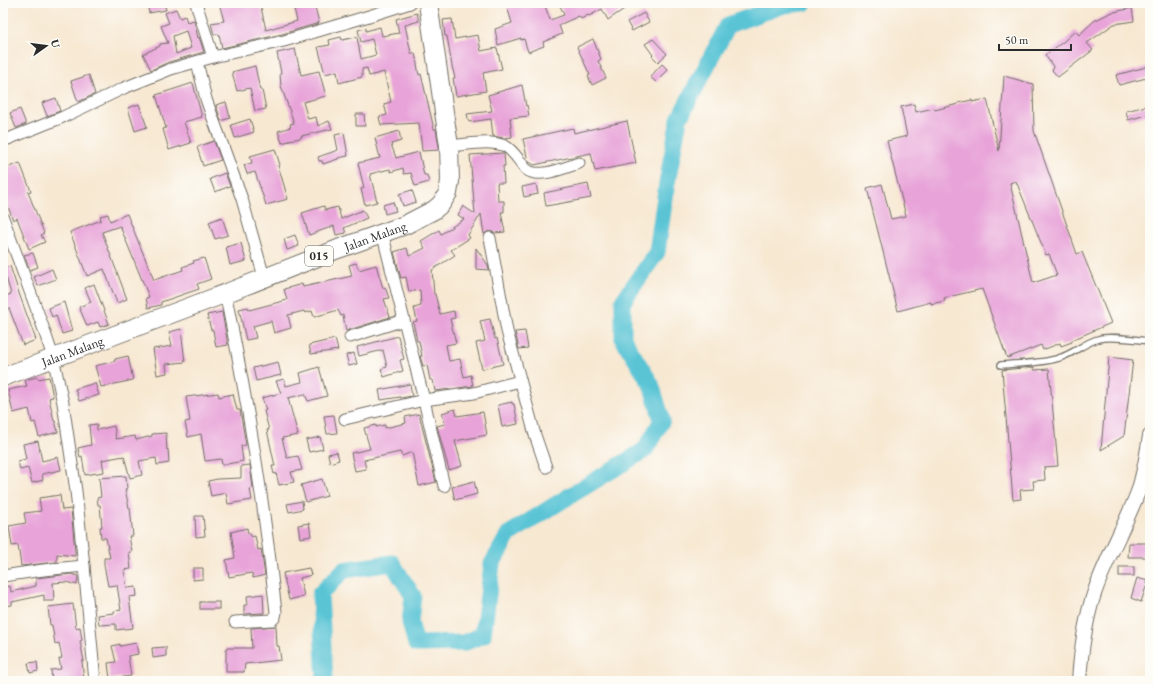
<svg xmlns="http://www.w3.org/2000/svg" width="1153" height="684" viewBox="0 0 1153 684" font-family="'EB Garamond',serif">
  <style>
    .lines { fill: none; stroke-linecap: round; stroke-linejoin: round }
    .river { stroke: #5ac4d5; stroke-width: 17 }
    .building { fill: #e8a4d9; fill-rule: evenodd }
    .service-casing { stroke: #726d65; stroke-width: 8 }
    .minor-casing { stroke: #726d65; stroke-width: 13 }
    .tertiary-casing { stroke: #726d65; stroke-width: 16 }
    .primary-casing { stroke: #726d65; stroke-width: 20 }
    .service { stroke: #fff; stroke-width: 5.5 }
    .minor { stroke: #fff; stroke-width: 11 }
    .tertiary { stroke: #fff; stroke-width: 14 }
    .primary { stroke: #fff; stroke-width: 18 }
    .labels { text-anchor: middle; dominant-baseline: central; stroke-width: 3.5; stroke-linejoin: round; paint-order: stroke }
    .shield { fill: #fdfcf7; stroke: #6a6a68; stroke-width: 1 }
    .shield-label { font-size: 12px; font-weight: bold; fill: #2b2b2b }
    .street-label { font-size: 13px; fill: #2b2b2b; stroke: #fdfcf7 }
  </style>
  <rect width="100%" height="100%" fill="#fdfcf7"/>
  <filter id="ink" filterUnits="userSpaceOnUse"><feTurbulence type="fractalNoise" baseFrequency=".025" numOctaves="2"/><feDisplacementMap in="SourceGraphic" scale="8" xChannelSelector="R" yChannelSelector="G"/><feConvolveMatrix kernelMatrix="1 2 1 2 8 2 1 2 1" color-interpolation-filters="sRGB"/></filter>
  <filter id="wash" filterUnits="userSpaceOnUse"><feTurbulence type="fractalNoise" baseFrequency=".012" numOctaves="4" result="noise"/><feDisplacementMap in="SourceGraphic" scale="16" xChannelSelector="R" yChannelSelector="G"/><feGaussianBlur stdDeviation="0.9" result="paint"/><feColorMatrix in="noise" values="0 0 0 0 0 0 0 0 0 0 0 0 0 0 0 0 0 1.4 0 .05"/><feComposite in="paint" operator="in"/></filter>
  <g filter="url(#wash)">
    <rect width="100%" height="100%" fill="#f7e8d2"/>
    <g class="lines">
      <path class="river" d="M325,681L320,594L344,570L392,563L413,596L410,622L416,644L463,643L483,635L492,564L509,534L563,500L645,450L662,420L651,384L623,339V301L657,252L667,183L679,119L728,25L784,5L804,3"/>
    </g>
    <g id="blocks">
      <g class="building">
        <path d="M147,3H164L166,10L149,13Z"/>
        <path d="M219,3H260L266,30L297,21L293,5L302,3H314L319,23L282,34L222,48L219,34L214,35L211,23L224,21Z"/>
        <path d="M506,3H544L550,20L564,15L559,3H633L608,20L602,9L589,16L588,15L581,19L579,16L559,25L562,34L543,42L544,46L528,52L524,39L521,40V38L498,45L495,29L512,23Z"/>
        <path d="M1132,8L1134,21L1114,24L1087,43L1093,50L1058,77L1052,70L1054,68L1045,55L1063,42L1075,31L1079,35L1094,21L1110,13Z"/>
        <path d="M176,9L180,18L185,16L187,22L194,20L198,38L199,37L204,52L169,62L151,70L143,54L160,46V44L168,43L161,26L169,23L165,13ZM186,31L191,48L176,54L173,36Z"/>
        <path d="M417,13L419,21L405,25L411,53H415L419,75L421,74L434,129H436L439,147V150L422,151L419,123L381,125L379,117L387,115L384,104L391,102L384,72L369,76L367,68L362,69V77L339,83L337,71L325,74L318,47L330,45L329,40L341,37L342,40L357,37L361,59L376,55L372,39L361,42L358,30L366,28V31L380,27L382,36L399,33L396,19Z"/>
        <path d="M644,13L649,22L632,31L627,22Z"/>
        <path d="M452,19L455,39L478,35L481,51L497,48L502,69L483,73L486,91L456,96L453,78H455L452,66L447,36H445L443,20Z"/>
        <path d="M593,39L601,59L598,61L606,78L592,85L588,76L590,75L577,47Z"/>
        <path d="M653,39L667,54L658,62L652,56L653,55L645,44Z"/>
        <path d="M295,49L301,75L319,71L326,96L303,102L308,119L316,117L318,126L329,121L332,129L301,136V138L289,140V141L282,143L278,131L291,127L290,124L294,123L281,86L280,74L281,73L277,53Z"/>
        <path d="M662,64L668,70L656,82L650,77Z"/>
        <path d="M255,66L260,90H262L266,109L255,111L250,88L237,91L232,72Z"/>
        <path d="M1150,66V77L1119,85L1116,75Z"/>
        <path d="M89,75L95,94L78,102L71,81Z"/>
        <path d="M1004,76L1033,84L1034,131L1077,254L1082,252L1111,323L1072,340V342L1061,346L1060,343L1043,350L1041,345L1007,358L982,289L944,298L945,301L931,304V302L898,311L867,188L882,184L891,219L906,216L887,141L907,136L901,107L914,104L916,112L934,108L935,110L958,104V103L972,100V102L987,99L999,151ZM1016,181L1046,255L1049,254L1057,275L1033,283L1010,183Z"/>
        <path d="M193,83L202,117L184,122L191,143L169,150L163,129L166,128L156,95Z"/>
        <path d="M522,85L526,106L527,105L529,116L510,118L512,137L503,138L493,136L491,119L469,122L467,114L492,111L488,95Z"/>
        <path d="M56,98L60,111L47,116L42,103Z"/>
        <path d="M226,102L230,118L221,121L216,105Z"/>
        <path d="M139,104L147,127L135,131L128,108Z"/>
        <path d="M1150,105V114L1128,120L1126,111Z"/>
        <path d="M20,109L26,124L16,128L10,113Z"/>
        <path d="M356,114H364L365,126H356Z"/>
        <path d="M250,119L254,132L235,138L231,125Z"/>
        <path d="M627,121L636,163L595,171L591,153L534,165L528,161L523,139L573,128L574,133Z"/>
        <path d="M399,131L401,141L391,144L396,158L419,152L424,175H427L429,182L415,186L411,173L404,174L403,168L391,172L390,169L370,174L377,202L365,205L361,189L364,188L358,163L380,158L375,138Z"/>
        <path d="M344,133L348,156L338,158V159L323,164L322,161H319L318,157L338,150L335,135Z"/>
        <path d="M214,141L221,160L203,166L197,147Z"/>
        <path d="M275,149L280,165H278L288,199L266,205L255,172L247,174L244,165L252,163L250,156Z"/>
        <path d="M503,153H504L505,166H503L504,183H497L498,201H504V212H501L505,232L495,233L489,231L484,234L481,214L468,235L470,238L451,250L455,255L432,270L434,294H435L440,314L454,311L455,318L450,319L456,343L446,345L449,361L460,359L464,377L471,375L473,386L435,391L433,380H430L427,365L423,366L420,356H422L419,341H417L413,322L417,321L414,308L421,306L420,290L409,292L406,277L401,278L394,252L407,248L409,256L425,248L421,241L439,230L441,234L464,219L458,215L463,206L475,214L470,155Z"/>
        <path d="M20,163L31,191L28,192L44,233L41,235L45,242L29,249L17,218L13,220L3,193V169Z"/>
        <path d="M225,173L230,186L215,192L210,179Z"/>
        <path d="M536,184L538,194L524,197L522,187Z"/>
        <path d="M588,184L591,198L546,206L544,193Z"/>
        <path d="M412,190L416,202L403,206L399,194Z"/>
        <path d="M393,202L396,211L385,214L383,205Z"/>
        <path d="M324,206L325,210L338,207L341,219L363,210L367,218L344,228L346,233L336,235L334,226L309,235L302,213Z"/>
        <path d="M108,214L110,221L127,214L154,280L183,270L182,267L194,263L193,261L204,258L211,279L197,284L199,289L161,302V305L148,308L146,298L149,297L120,226L102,232L127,299L117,303L104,269L87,276L70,232L101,220L100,216Z"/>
        <path d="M222,217L228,235L215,239L209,222Z"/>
        <path d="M295,235L299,246L287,250L284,239Z"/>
        <path d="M241,243L246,261L230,265L226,247Z"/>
        <path d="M476,248L488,265L489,270L476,269Z"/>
        <path d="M33,253L38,267L30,270L24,255Z"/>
        <path d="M356,263L359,270L376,265L383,288L385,287L389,298L384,299L390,317L346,331L343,315L341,316L338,310L314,317L312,311L305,313L304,311L288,315L291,328L274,333L271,321L253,326L256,338L246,340L239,309L248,307L249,310L287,300L284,289L302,284L303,287L352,276L349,265Z"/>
        <path d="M10,266L20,296L36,340L23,345L9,308L3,310V297L11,294L6,277L3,278V269Z"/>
        <path d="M52,269L56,279L38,286L34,277Z"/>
        <path d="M94,284L109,324L100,327L98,322L87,326L79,307L91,302L85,288Z"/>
        <path d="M64,302L72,331L62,334L56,315L52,317L49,308Z"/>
        <path d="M222,312L228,345L216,347L213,330H211L207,315Z"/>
        <path d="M490,319L495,339L497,338L503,364L482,369L476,343L485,341L480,321Z"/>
        <path d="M181,329L185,362L166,364L167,373L157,375L153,349L172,346L169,332Z"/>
        <path d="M525,331L528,348L519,349L515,332Z"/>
        <path d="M398,336L404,359L400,360L403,371L384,377L381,369L387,367L383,350L359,356L357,347Z"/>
        <path d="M335,339L338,350L311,354L309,345Z"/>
        <path d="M354,353L357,364L349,366L346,355Z"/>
        <path d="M128,356L133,380L101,387L95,366L115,361V359Z"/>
        <path d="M1109,357L1133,360L1124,436L1101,450Z"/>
        <path d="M278,362L281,375L256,381L253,368Z"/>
        <path d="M319,367L327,396L308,401L305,394L288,398L298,435L282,438L287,458L298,456L302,470L291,472L294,482L279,485L276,473L274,474L272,466H275L267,430H269L264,411L266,410L262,398L281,393L276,381L284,379L286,386L302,382L300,373Z"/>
        <path d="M1034,367V370L1049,369L1058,466L1044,467L1045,480L1033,481L1034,489L1020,490L1021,499L1013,500L1002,370Z"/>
        <path d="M37,377L38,379L49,377L53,397L49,398L54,421H55L58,432L39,437L35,422L32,423L29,409L13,413L8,390L27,386L25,380Z"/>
        <path d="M95,383L99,395L79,401L75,389Z"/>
        <path d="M410,384L412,396L401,398L400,397L381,400L379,390Z"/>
        <path d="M218,393L219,397L233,394L237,410H240L246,445L241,446L243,461L222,465L221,459L205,461L201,434L188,437L185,422L190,421L186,397Z"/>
        <path d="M512,402V404H514L518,424L502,427L498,405Z"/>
        <path d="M455,409L457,416L483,412L487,435L455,441L462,466L449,470L437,426L445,424L442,413Z"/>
        <path d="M419,414L436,482L419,486L412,452L402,456L400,452L364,460L366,469L355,471L351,453L370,449L364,428L376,425V427L385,425V428L406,423L405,417Z"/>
        <path d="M334,415L337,433L327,434L324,416Z"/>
        <path d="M97,424V430L114,426L116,439L135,436L136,440L152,436V434L166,433L167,450L168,449L169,463L157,465L156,458L139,461L142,475L130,478L124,456L102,460L104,472L85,475L82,456L80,457L78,448L91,445L89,425Z"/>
        <path d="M320,437L323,449L309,452L306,440Z"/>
        <path d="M38,441L42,461L58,457L61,470L42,474L43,480L32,483L28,468L20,470L18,461L26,459L23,444Z"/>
        <path d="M337,452L339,460L330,463L328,454Z"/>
        <path d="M250,465L253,488L250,489L252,500L228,504L226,493L211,496L208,481L218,479L241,478V466Z"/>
        <path d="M126,476L127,489H125L129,508H130L133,536H129L132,552H129L131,569L124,570L127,588L136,587L137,596L129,597L133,628L116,630V624L99,625L98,615L114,613V611L121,610L117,585L108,586L104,565V558H110L106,538H101L100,527H102L100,505H98L97,498L101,497L99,478Z"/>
        <path d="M322,479L327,496L306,502L301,485Z"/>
        <path d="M474,481L477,494L455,500L452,487Z"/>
        <path d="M60,495L62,510L71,509L75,551V556L57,554V562L21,566L18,545L12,546L9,526L26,523L24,513L41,511L39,498Z"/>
        <path d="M302,501L303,509L289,512L287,504Z"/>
        <path d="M195,516H203L205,536L196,537Z"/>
        <path d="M309,523L311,536L300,538L298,525Z"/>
        <path d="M247,528L248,534L250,533L251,537L255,536L258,550L261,549L265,575L253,578L252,573L229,577L226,560L235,558L231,532Z"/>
        <path d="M1129,543H1150V557H1128Z"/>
        <rect x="1119" y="567" width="15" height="9"/>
        <path d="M193,568H203V579L193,580Z"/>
        <path d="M309,568L311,575L300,578L304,596L289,600L283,573Z"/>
        <path d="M71,574L78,576L77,585L66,582L53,583L54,601H44V595L12,602V605L3,606V587L10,586L11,592L36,586V578Z"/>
        <path d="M1137,578L1148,581L1141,602L1131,598Z"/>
        <path d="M263,594L264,613L244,614V605H248L247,596Z"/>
        <rect x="200" y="602" width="19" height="7"/>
        <path d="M73,604L76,628L80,627L82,640L80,641L84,661H82L84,681H52L51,670L61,669L59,659L62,658L59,643L55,644L52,625H50L48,607Z"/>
        <path d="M276,626L277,646H279L281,660L245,664L244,672H226V648H252L251,628Z"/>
        <path d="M136,643L138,654L128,656L131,676L110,679L108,663L116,662L112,646L120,644V646Z"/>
        <path d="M166,647V656L153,658L152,648Z"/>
        <path d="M37,662L38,671L30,673L28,663Z"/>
      </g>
    </g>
  </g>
  <g filter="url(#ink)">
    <use href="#blocks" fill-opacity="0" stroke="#726d65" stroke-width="1"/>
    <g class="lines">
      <g class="service-casing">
        <path id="service" d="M1001,365C1020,363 1041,364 1059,358C1073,354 1084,343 1098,339C1110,335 1136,340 1150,341"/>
      </g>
      <g class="minor-casing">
        <g id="minor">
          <path d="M196,3L213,57"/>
          <path d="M197,62L206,99L242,199L264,277"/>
          <path d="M3,141L63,117L124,88L171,69L213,57L284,41L369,16L410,3"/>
          <path d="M449,146C466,145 489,139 505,146C514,151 519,161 526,169C538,180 566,167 579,163"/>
          <path d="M3,218L42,324L53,357L63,403L76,491L84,566L95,681"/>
          <path d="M382,232L424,400L444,486"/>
          <path d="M490,238L507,331L535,435L546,467"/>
          <path d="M224,294L227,302C248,404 265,508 276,612L275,617L272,620L235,622"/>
          <path d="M350,337L404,320"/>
          <path d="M345,419L424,400L474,393L520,381"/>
          <path d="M3,576L43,570L84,566"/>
        </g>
      </g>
      <g class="tertiary-casing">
        <path id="tertiary" d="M1079,681C1081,650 1085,620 1095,591C1107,557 1125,526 1138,492C1144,474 1147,455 1150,436"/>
      </g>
      <g class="primary-casing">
        <g id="primary">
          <path id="s1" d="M3,377L224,294L338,249L405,225L434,210L441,204L448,193L450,181L449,146L428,3"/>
        </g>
      </g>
      <use href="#service" class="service"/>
      <use href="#minor" class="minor"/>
      <use href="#tertiary" class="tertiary"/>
      <use href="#primary" class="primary"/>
    </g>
  </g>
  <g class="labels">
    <rect class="shield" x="305" y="246" width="28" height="20" rx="3"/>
    <g class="shield-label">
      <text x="319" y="256">015</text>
    </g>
    <g class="street-label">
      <text stroke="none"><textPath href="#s1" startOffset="398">Jalan Malang</textPath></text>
      <text stroke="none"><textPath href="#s1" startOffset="74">Jalan Malang</textPath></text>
    </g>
  </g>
  <rect width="1153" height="684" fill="none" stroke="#fdfcf7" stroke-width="16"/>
  <g transform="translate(46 46) rotate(76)" stroke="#fdfcf7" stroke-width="3" paint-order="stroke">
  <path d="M0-3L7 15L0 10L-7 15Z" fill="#2b2b2b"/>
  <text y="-6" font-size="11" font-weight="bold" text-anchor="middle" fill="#2b2b2b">U</text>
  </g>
  <path d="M999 44v6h72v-6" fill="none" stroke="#2b2b2b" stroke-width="2"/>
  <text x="1005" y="44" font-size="12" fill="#2b2b2b" stroke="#fdfcf7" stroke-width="3" paint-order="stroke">50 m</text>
</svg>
